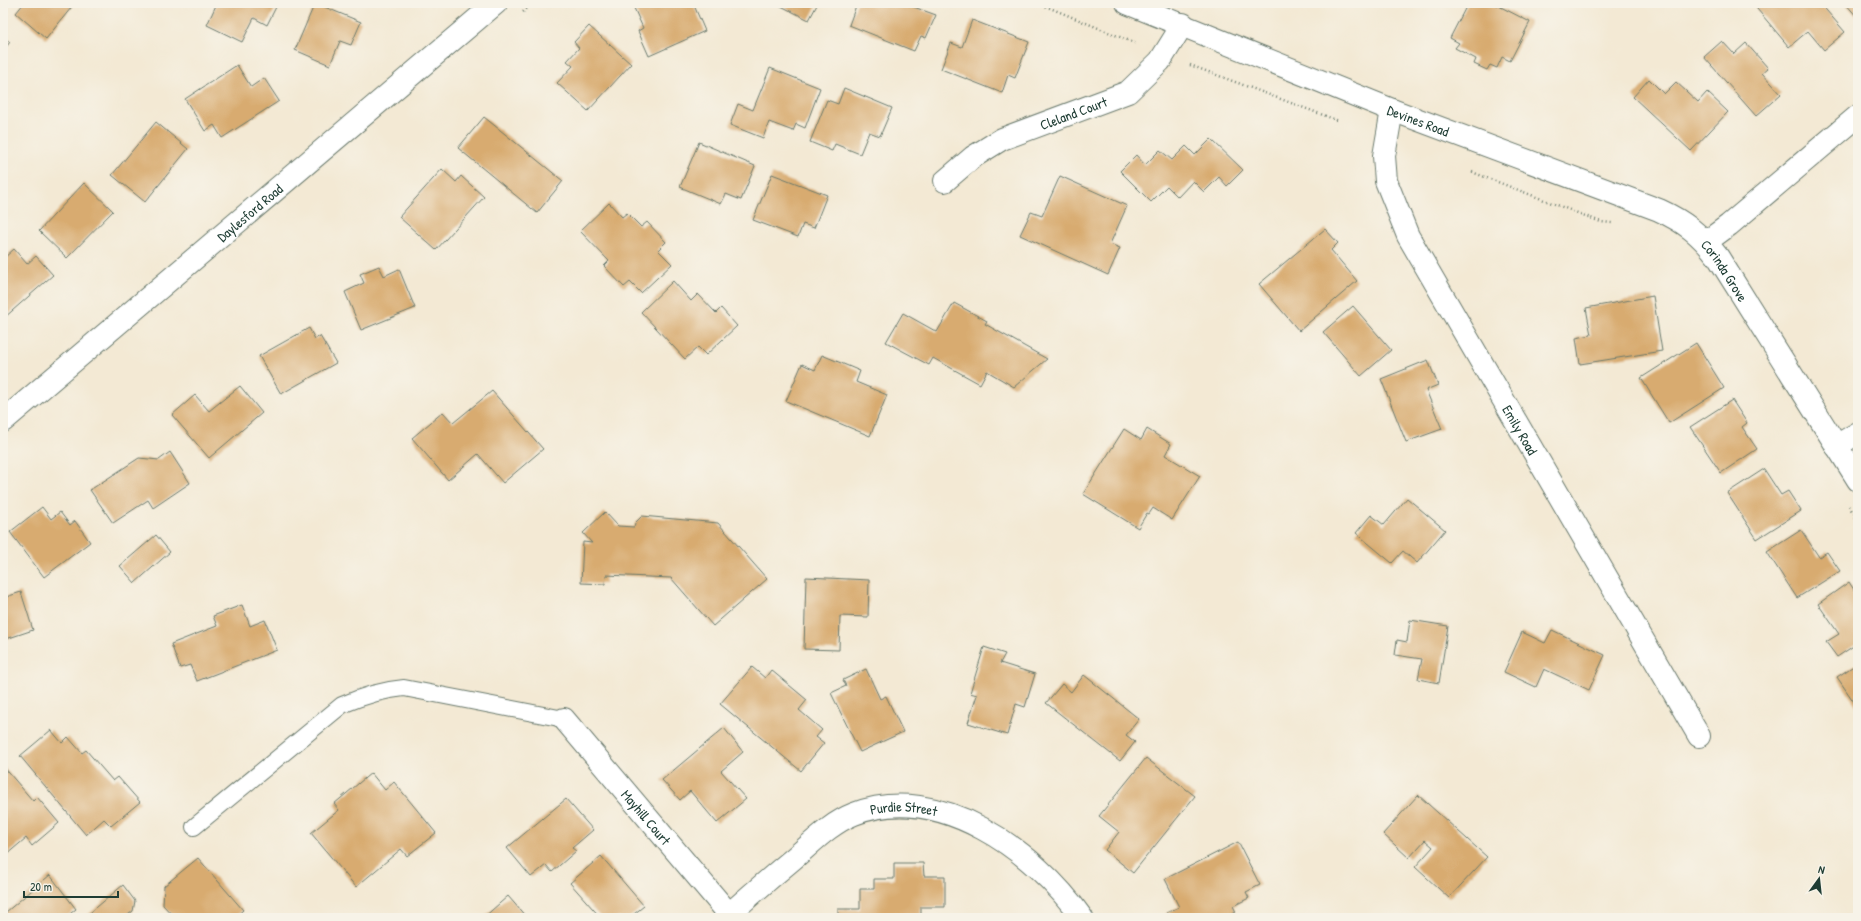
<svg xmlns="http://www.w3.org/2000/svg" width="1861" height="921" viewBox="0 0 1861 921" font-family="'Patrick Hand',sans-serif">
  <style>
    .building { fill: #d8ab70 }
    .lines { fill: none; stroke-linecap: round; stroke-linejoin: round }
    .service-casing { stroke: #69796c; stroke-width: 18 }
    .minor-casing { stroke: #69796c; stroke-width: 24 }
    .path { stroke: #69796c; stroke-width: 2.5; stroke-dasharray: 1 3; stroke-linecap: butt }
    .service { stroke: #fff; stroke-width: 16 }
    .minor { stroke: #fff; stroke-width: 22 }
    .labels { text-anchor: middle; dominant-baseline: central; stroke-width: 3.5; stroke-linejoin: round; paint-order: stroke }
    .street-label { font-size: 14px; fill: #1f3d34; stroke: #f7f3e8 }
  </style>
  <rect width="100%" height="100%" fill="#f7f3e8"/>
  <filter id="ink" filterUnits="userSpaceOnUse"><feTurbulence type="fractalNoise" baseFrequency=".025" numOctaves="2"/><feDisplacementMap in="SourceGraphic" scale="8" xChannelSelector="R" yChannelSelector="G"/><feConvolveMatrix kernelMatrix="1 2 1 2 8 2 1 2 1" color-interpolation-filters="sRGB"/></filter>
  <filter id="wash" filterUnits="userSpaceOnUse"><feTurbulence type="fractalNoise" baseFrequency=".012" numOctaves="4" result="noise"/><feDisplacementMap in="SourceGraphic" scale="16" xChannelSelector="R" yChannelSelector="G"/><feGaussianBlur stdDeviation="0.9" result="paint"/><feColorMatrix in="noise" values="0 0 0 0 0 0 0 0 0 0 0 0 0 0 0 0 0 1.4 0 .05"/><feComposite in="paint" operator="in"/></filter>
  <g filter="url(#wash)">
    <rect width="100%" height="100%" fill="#f3e9d4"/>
    <g id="blocks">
      <g class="building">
        <path d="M24,3H75L46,39L16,13Z"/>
        <path d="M217,3H278L267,25L254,18L242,42L207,25Z"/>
        <path d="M315,3L361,22L351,45L340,41L330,65L295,50Z"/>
        <path d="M646,3H693L705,31L649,56L638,31L643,28L634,8Z"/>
        <path d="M775,3H818L809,20Z"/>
        <path d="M857,3H912L911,6L936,15L926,38L921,36L914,51L849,25Z"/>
        <path d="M1468,3H1496L1495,4L1530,22L1510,61L1502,57L1497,68L1490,65L1487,70L1474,64L1476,59L1455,48L1459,43L1450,38Z"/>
        <path d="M1752,3H1820L1845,32L1824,50L1808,31L1789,47Z"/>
        <path d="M1845,3H1858V18Z"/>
        <path d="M972,20L1029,42L1015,78L1008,75L1002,93L941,69L951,43L962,47Z"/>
        <path d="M589,26L631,64L588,111L557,83L573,66L567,61L579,48L574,42Z"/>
        <path d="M3,37L10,42L3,51Z"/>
        <path d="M1722,41L1734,54L1746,43L1768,68L1762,73L1781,94L1756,116L1704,57Z"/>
        <path d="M237,65L251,87L264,78L279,101L222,138L214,125L205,131L185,99Z"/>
        <path d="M770,68L820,88L805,128L796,124L793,131L769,122L763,138L730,125L738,104L753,110Z"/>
        <path d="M1649,79L1664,94L1676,82L1698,102L1707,92L1728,112L1691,151L1633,97Z"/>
        <path d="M844,88L892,108L880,136L869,132L860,154L835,144L832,151L810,142L827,100L838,104Z"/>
        <path d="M484,117L563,181L537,213L458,148Z"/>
        <path d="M156,122L188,149L145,202L112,175Z"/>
        <path d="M1211,139L1243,170L1227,186L1219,177L1204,192L1193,181L1178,197L1167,186L1151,202L1120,171L1136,155L1145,165L1160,150L1172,160L1186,146L1195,155Z"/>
        <path d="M699,142L755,166L741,200L726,194L721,204L680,187Z"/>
        <path d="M442,169L456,182L461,176L484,197L436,250L399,217Z"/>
        <path d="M772,174L827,195L814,228L803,224L798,237L753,220Z"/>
        <path d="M1060,176L1127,206L1110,244L1120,248L1108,275L1020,235L1031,212L1042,216Z"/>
        <path d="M84,183L113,211L67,258L39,231Z"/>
        <path d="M609,203L622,217L627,213L641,227L647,222L666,242L658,250L672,264L641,293L630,282L624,287L604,266L609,261L580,231Z"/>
        <path d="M1325,229L1338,243L1331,250L1357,281L1299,331L1259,284Z"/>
        <path d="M14,249L27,264L36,256L53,275L4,318L3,317V259Z"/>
        <path d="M379,266L384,276L399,269L415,308L361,330L345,292L364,283L360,274Z"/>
        <path d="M673,281L691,301L698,294L716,313L721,308L737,326L706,355L698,347L685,359L641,312Z"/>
        <path d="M1653,296L1662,351L1580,364L1576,338L1591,335L1586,308Z"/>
        <path d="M954,303L987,321L985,324L1047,359L1014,387L987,371L980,384L933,358L929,365L886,342L903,313L937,332Z"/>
        <path d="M1353,306L1391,350L1361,376L1323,332Z"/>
        <path d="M309,328L315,339L320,336L336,363L281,394L259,356Z"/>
        <path d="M1696,343L1724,388L1669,423L1641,378Z"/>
        <path d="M822,355L860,371L856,382L887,395L870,436L786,401L802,364L815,370Z"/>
        <path d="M1428,360L1438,385L1426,390L1442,429L1406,442L1381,379Z"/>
        <path d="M240,386L262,413L209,458L172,415L195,395L209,411Z"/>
        <path d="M492,391L543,449L503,483L478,454L448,480L412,438L443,412L453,423Z"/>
        <path d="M1732,400L1747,423L1742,427L1757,449L1721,473L1690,427Z"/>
        <path d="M1124,429L1141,440L1147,429L1171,444L1165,455L1200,476L1172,520L1153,508L1149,514L1147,513L1138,528L1083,494Z"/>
        <path d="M170,452L190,483L153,508L148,500L113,523L90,490L139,458L159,460Z"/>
        <path d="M1764,469L1781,495L1788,491L1801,511L1757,539L1727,493Z"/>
        <path d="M1407,498L1445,530L1417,563L1403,551L1392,563L1356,533L1371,515L1384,525Z"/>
        <path d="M42,507L51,519L60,512L70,525L75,521L90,542L44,577L10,532Z"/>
        <path d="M605,512L618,526L634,527L635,523L642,516L718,523L767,579L713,626L671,578L606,575L605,584L581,583L583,542L592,543L583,533Z"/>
        <path d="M1801,530L1819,557L1827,552L1840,571L1797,598L1767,552Z"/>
        <path d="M156,535L170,552L135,583L120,566Z"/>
        <path d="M806,577L869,580L868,617L840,616L839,650L804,649Z"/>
        <path d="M1849,582L1858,596V643L1837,657L1826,642L1839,634L1818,604Z"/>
        <path d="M21,592L33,630L3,640V598Z"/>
        <path d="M242,605L250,626L265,620L277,650L197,681L190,665L180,668L171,644L217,626L213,616Z"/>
        <path d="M1410,620L1448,626L1439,683L1418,679L1422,659L1395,655L1397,640L1407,642Z"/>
        <path d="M1552,630L1605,655L1589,690L1544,669L1536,687L1504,672L1522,632L1545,643Z"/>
        <path d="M984,647L1005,654L1000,663L1035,674L1025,707L1016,704L1007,735L968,723L977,695L970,693Z"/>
        <path d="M1858,663V708L1837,677Z"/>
        <path d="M752,667L765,678L771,670L807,700L799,710L822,730L816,737L824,743L801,771L720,704Z"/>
        <path d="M866,669L880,699L886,696L903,732L860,752L831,693L846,686L843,680Z"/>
        <path d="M1084,675L1139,719L1126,735L1135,742L1120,761L1046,703L1062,684L1071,692Z"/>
        <path d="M724,728L743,752L721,771L746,799L717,823L690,791L680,800L662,780Z"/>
        <path d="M51,730L62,743L68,737L82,753L86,750L113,781L118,777L140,802L111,826L104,819L86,835L20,756Z"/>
        <path d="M1146,758L1195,796L1133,873L1105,850L1119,832L1099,816Z"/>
        <path d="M3,766L33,801L37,797L59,823L32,846L26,838L6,855L3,852Z"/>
        <path d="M371,773L385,790L394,782L436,833L407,856L401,849L356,887L311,833L339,810L334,804Z"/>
        <path d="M1418,795L1487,857L1449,898L1415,867L1433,847L1425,840L1409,858L1383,834Z"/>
        <path d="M566,799L593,830L572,848L576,851L552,872L546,865L531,877L507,848Z"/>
        <path d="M1238,842L1260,885L1246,892L1249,898L1233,906L1236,912L1225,918H1219L1217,915L1211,918H1169L1166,913L1179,907L1165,879Z"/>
        <path d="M601,856L644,906L629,918H601L570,883Z"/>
        <path d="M198,858L243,910L234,918H175L163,905L164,886Z"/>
        <path d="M894,863H923L924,876H945V907H921V918H838V909H860V889H874V879H894Z"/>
        <path d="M50,875L76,909L65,918H3V909L6,912Z"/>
        <path d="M123,885L135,901L133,911L128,915L130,918H84Z"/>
        <path d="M508,896L527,918H483Z"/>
      </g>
    </g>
  </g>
  <g filter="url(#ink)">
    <use href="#blocks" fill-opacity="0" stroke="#69796c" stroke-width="1"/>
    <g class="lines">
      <g class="service-casing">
        <path id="service" d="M194,827L342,705C363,696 381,690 404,688L564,719"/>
      </g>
      <g class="minor-casing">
        <g id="minor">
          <path id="s1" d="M1127,3L1392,110L1659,210C1685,222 1700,234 1718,257L1858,480"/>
          <path id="s2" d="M1392,110L1384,156L1386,181L1408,236L1699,736"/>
          <path id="s3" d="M945,181L973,157L1002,139L1128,92L1160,61L1183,24"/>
          <path d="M1706,242L1729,225L1858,116"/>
          <path id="s4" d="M3,421L496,3"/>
          <path d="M1836,446L1858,433"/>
          <path id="s5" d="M564,719L729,914"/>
          <path id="s6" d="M725,918C747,898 770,878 793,859C812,843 831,823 854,814C939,781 1035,851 1082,918"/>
        </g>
      </g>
      <g class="path">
        <path d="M1038,3L1137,44"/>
        <path d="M523,12L533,3"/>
        <path d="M1190,65L1339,121"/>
        <path d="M1472,172L1601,222L1612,223"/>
        <path d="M1849,506L1858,521"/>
      </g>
      <use href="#service" class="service"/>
      <use href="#minor" class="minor"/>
    </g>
  </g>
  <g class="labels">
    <g class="street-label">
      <text stroke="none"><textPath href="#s3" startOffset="147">Cleland Court</textPath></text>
      <text stroke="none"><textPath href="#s1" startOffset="314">Devines Road</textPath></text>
      <text stroke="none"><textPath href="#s4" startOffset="323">Daylesford Road</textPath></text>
      <text stroke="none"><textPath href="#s1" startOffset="662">Corinda Grove</textPath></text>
      <text stroke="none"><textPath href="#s2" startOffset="355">Emily Road</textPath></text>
      <text stroke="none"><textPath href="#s6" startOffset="217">Purdie Street</textPath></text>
      <text stroke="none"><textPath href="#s5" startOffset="128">Mayhill Court</textPath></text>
    </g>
  </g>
  <rect width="1861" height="921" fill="none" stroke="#f7f3e8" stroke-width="16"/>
  <g transform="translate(1819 879) rotate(15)" stroke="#f7f3e8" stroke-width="3" paint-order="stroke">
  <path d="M0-3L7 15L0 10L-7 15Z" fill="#1f3d34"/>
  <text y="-6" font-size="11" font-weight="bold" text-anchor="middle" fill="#1f3d34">N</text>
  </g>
  <path d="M24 891v6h94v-6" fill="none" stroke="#1f3d34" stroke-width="2"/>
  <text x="30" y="891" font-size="12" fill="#1f3d34" stroke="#f7f3e8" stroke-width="3" paint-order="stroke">20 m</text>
</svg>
